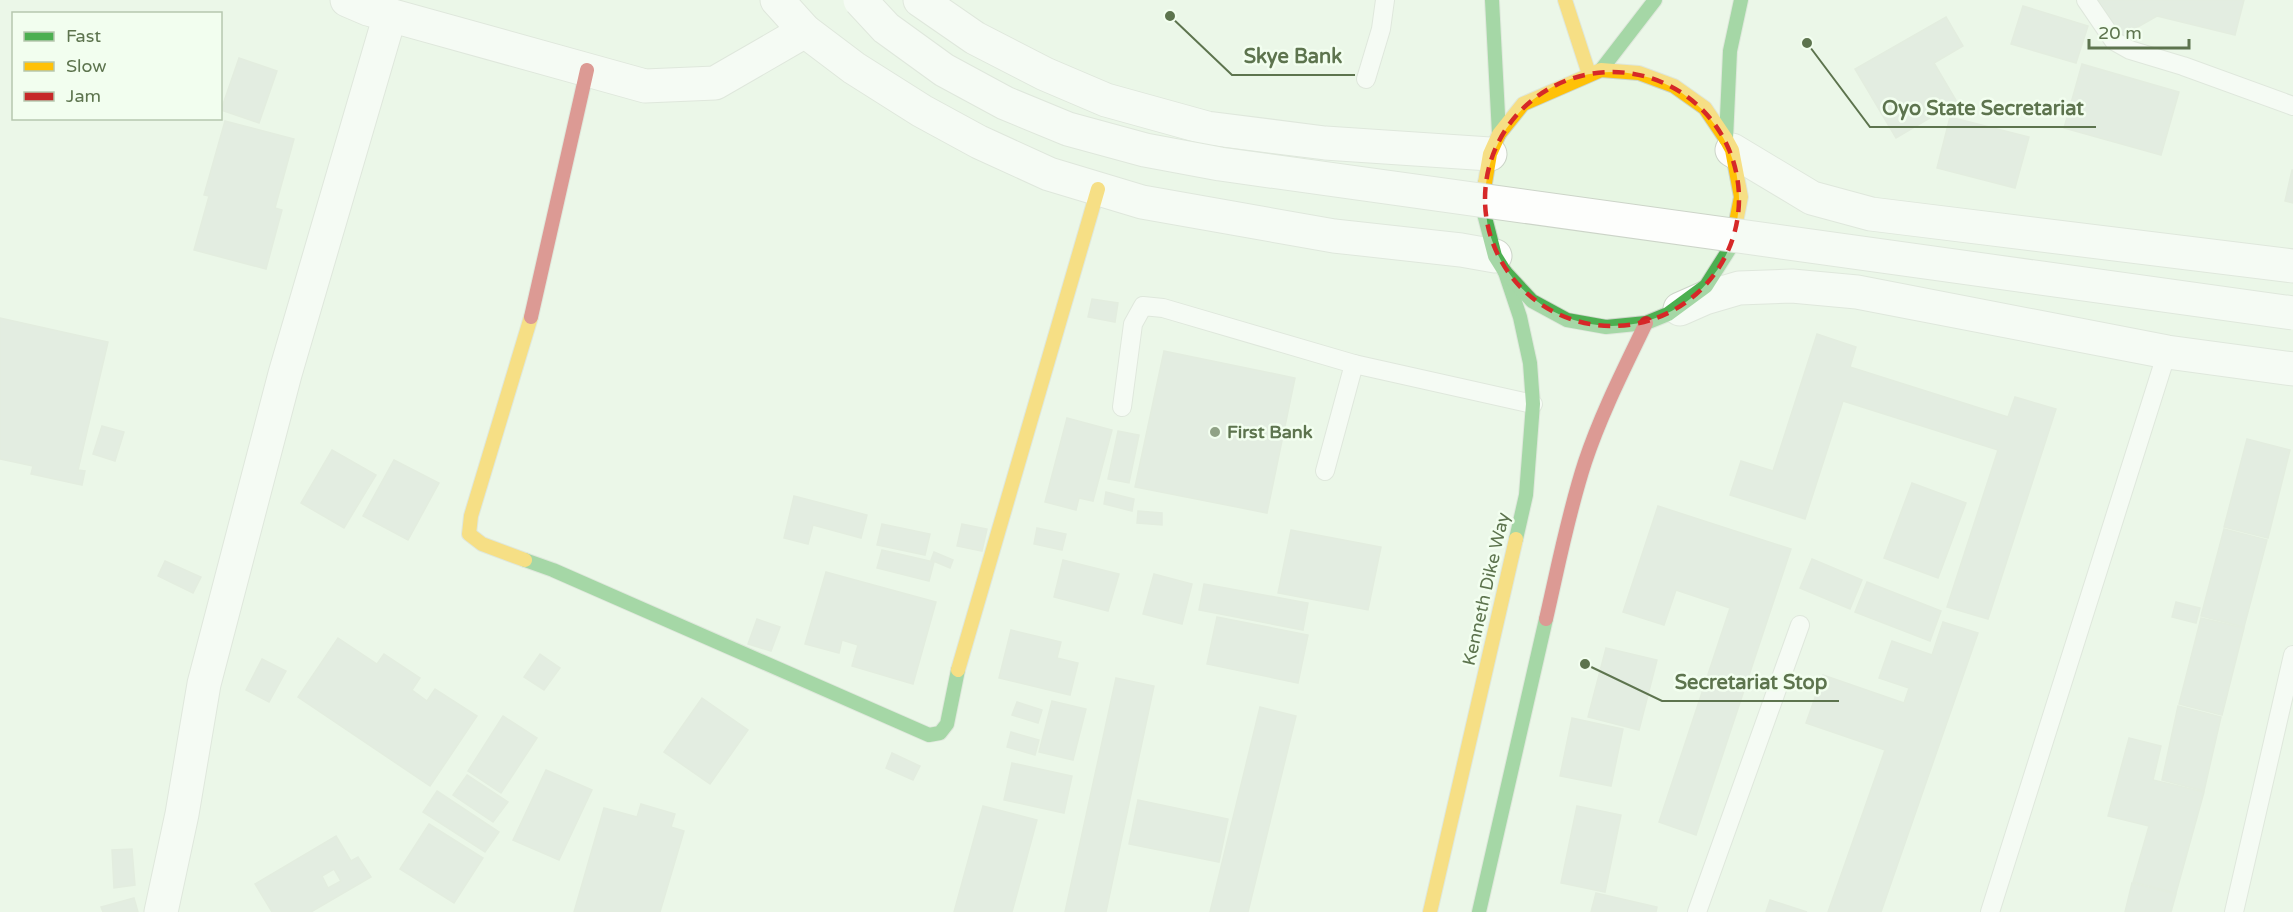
<svg xmlns="http://www.w3.org/2000/svg" width="2293" height="912" viewBox="0 0 2293 912" font-family="'Varela Round',sans-serif">
  <style>
    .residential { fill: #e7f6e3; fill-rule: evenodd }
    .building { fill: #d6e1d2; stroke: #d5e0cf; stroke-width: 1.5; fill-rule: evenodd }
    .lines { fill: none; stroke-linecap: round; stroke-linejoin: round }
    .lane-casing { stroke: #ccd4c8; stroke-width: 20 }
    .street-casing { stroke: #ccd4c8; stroke-width: 35 }
    .fast-casing { stroke: #ccd5c8; stroke-width: 16 }
    .slow-casing { stroke: #ccd5c8; stroke-width: 16 }
    .jam-casing { stroke: #ccd5c8; stroke-width: 16 }
    .lane { stroke: #fdfefc; stroke-width: 18 }
    .street { stroke: #fdfefc; stroke-width: 33 }
    .fast { stroke: #4caf50; stroke-width: 14 }
    .slow { stroke: #ffc107; stroke-width: 14 }
    .jam { stroke: #c62828; stroke-width: 14 }
    .street-bridge-casing { stroke: #ccd4c8; stroke-width: 35; stroke-linecap: butt }
    .street-bridge { stroke: #fdfefc; stroke-width: 33 }
    .marked { fill: none; stroke: #d62828; stroke-width: 4.5; stroke-dasharray: 12 8; stroke-linejoin: round }
    .poi-dot { fill: #90a286; stroke: #f2feef; stroke-width: 2 }
    .labels { text-anchor: middle; dominant-baseline: central; stroke-width: 5; stroke-linejoin: round; paint-order: stroke }
    .poi-label { font-size: 18px; font-weight: bold; fill: #5d744e; stroke: #f2feef; text-anchor: start }
    .street-label { font-size: 18px; fill: #5d744e; stroke: #f2feef }
    .leader { fill: none; stroke: #5d744e; stroke-width: 2 }
    .callout-dot { fill: #5d744e; stroke: #f2feef; stroke-width: 2 }
    .callout-label { font-size: 20px; text-anchor: middle; font-weight: bold; fill: #5d744e; stroke: #f2feef; stroke-width: 5; stroke-linejoin: round; paint-order: stroke }
  </style>
  <rect width="100%" height="100%" fill="#eff7ed"/>
  <path class="residential" d="M0,0H2293V912H0ZM14,14H220V118H14Z"/>
  <g class="building">
    <path d="M2091,0H2244L2235,35L2157,16L2115,40Z"/>
    <path d="M2023,6L2088,26L2076,63L2011,44Z"/>
    <path d="M1946,17L1963,46L1934,63L1957,102L1896,138L1855,69Z"/>
    <path d="M239,58L277,71L259,123L221,110Z"/>
    <path d="M2082,64L2179,92L2161,155L2064,128Z"/>
    <path d="M1950,117L2029,137L2015,188L1937,168Z"/>
    <path d="M225,121L294,139L275,208L282,210L266,269L194,250L209,196L204,195Z"/>
    <path d="M2292,170H2293V203L2285,201Z"/>
    <path d="M1092,299L1118,303L1115,322L1088,317Z"/>
    <path d="M0,318L108,342L78,470L85,471L82,485L31,474L33,466L0,459Z"/>
    <path d="M1817,334L1856,347L1850,367L2008,417L2015,397L2056,409L1988,619L1947,607L1998,450L1843,401L1805,519L1730,495L1741,461L1773,471Z"/>
    <path d="M1164,351L1295,378L1267,513L1135,487Z"/>
    <path d="M1067,418L1112,430L1093,501L1079,498L1076,510L1045,502Z"/>
    <path d="M102,426L124,432L115,461L93,454Z"/>
    <path d="M1118,431L1139,435L1129,483L1108,479Z"/>
    <path d="M2247,439L2290,450L2268,538L2224,527Z"/>
    <path d="M332,450L376,475L344,528L301,503Z"/>
    <path d="M394,460L439,483L408,540L363,516Z"/>
    <path d="M1912,483L1966,503L1938,578L1884,558Z"/>
    <path d="M1106,492L1134,499L1132,511L1104,504Z"/>
    <path d="M794,496L867,515L861,538L813,525L808,544L784,538Z"/>
    <path d="M1658,506L1791,549L1696,835L1659,822L1730,608L1676,590L1664,625L1623,612Z"/>
    <path d="M1138,511L1162,513V525L1137,523Z"/>
    <path d="M882,524L930,534L925,555L877,545Z"/>
    <path d="M962,524L987,529L982,551L957,546Z"/>
    <path d="M1037,528L1066,534L1062,550L1034,544Z"/>
    <path d="M2224,529L2267,540L2244,627L2201,616Z"/>
    <path d="M1291,530L1381,547L1368,610L1278,593Z"/>
    <path d="M882,550L934,562L929,581L877,568Z"/>
    <path d="M934,552L953,560L950,568L931,560Z"/>
    <path d="M1812,559L1862,580L1850,609L1800,588Z"/>
    <path d="M1063,560L1119,574L1108,611L1054,597Z"/>
    <path d="M165,561L201,577L193,593L158,576Z"/>
    <path d="M826,572L936,602L913,684L852,666L858,645L842,640L839,653L805,644Z"/>
    <path d="M1154,574L1192,584L1182,624L1143,614Z"/>
    <path d="M1867,582L1941,611L1930,641L1855,612Z"/>
    <path d="M1204,584L1308,603L1303,630L1199,610Z"/>
    <path d="M2176,602L2200,608L2196,623L2172,617Z"/>
    <path d="M1217,617L1308,635L1298,683L1207,664Z"/>
    <path d="M2201,618L2244,628L2222,715L2179,704Z"/>
    <path d="M757,619L780,627L771,651L748,644Z"/>
    <path d="M1943,622L1978,633L1881,912H1828L1885,750L1806,723L1823,675L1904,703L1909,688L1879,678L1892,641L1932,655Z"/>
    <path d="M1011,630L1061,642L1057,658L1078,663L1070,695L999,678Z"/>
    <path d="M338,638L377,664L384,654L420,678L412,690L427,701L435,689L477,716L430,786L298,697Z"/>
    <path d="M1606,648L1657,660L1639,730L1588,717Z"/>
    <path d="M540,654L560,668L544,690L524,677Z"/>
    <path d="M262,659L286,671L269,702L246,690Z"/>
    <path d="M1116,678L1154,686L1106,912H1065Z"/>
    <path d="M702,698L748,730L710,784L664,752Z"/>
    <path d="M1052,701L1086,709L1073,760L1039,752Z"/>
    <path d="M1017,702L1042,710L1038,723L1012,715Z"/>
    <path d="M2178,706L2221,717L2204,791L2162,780Z"/>
    <path d="M1260,707L1296,716L1248,912H1210Z"/>
    <path d="M503,716L537,738L501,793L468,771Z"/>
    <path d="M1572,718L1623,729L1611,786L1560,776Z"/>
    <path d="M1011,732L1039,740L1035,755L1007,747Z"/>
    <path d="M2129,738L2161,746L2153,780L2204,792L2176,893L2133,882L2149,826L2108,816Z"/>
    <path d="M892,753L920,766L913,780L886,768Z"/>
    <path d="M1012,763L1072,776L1064,813L1004,800Z"/>
    <path d="M546,770L592,790L559,860L513,840Z"/>
    <path d="M467,775L508,802L493,822L453,795Z"/>
    <path d="M437,791L499,832L485,852L423,812Z"/>
    <path d="M1138,800L1228,819L1219,862L1129,844Z"/>
    <path d="M641,804L675,814L671,827L684,831L660,912H574L604,808L637,817Z"/>
    <path d="M983,806L1037,820L1012,912H954Z"/>
    <path d="M1577,806L1621,815L1605,892L1561,883Z"/>
    <path d="M429,824L483,858L454,903L400,869Z"/>
    <path d="M336,836L351,861L358,857L371,877L311,912H272L255,884ZM334,869L341,881L328,888L322,876Z"/>
    <path d="M132,849L135,885L114,888L112,850Z"/>
    <path d="M2132,883L2176,894L2171,912H2125Z"/>
    <path d="M1596,893L1657,907L1656,912H1591Z"/>
    <path d="M134,898L138,912H103L101,907Z"/>
    <path d="M1770,900L1807,912H1766Z"/>
  </g>
  <g class="lines">
    <g class="lane-casing">
      <g id="lane">
        <path d="M2086,0L2114,41L2130,50L2183,66L2293,106"/>
        <path d="M1366,79L1381,29L1385,0"/>
        <path d="M1122,407L1133,324L1143,306L1163,308L1354,364"/>
        <path d="M1325,471L1354,364L1533,404"/>
        <path d="M1697,912L1800,625"/>
        <path d="M1990,912L2167,352"/>
        <path d="M2234,912L2293,655"/>
      </g>
    </g>
    <g class="street-casing">
      <g id="street">
        <path d="M347,0L368,9L645,86L715,83L805,31"/>
        <path d="M777,0L805,31L854,68L922,111L979,142L1049,174L1142,202L1334,236L1461,250L1495,256"/>
        <path d="M920,0L975,38L1045,74L1106,100L1207,128L1325,143L1490,154"/>
        <path d="M1732,150L1812,198L1871,214L2293,266"/>
        <path d="M1680,309L1705,298L1739,288L1792,286L1857,292L2167,352L2293,369"/>
        <path d="M161,912L182,814L204,684L285,374L390,15"/>
      </g>
    </g>
    <g class="fast-casing">
      <g id="fast">
        <path d="M1492,0L1499,134"/>
        <path d="M1601,70L1655,0"/>
        <path d="M1726,139L1730,51L1741,0"/>
        <path d="M1485,183L1482,206L1495,256L1505,272L1520,317L1530,363L1533,404L1526,495L1516,539"/>
        <path d="M1505,272L1532,301L1567,320L1606,327L1646,323L1668,314L1706,286L1732,245L1735,227"/>
        <path d="M525,560L553,570L929,735L940,733L947,724L958,670"/>
        <path d="M1479,912L1546,619"/>
      </g>
    </g>
    <g class="slow-casing">
      <g id="slow">
        <path d="M1565,0L1589,74"/>
        <path d="M1485,183L1490,154L1499,134L1523,104L1601,70L1639,73L1674,86L1705,108L1726,139L1732,150L1741,197L1735,227"/>
        <path d="M525,560L482,544L469,534L471,516L531,317"/>
        <path d="M958,670L1098,189"/>
        <path d="M1430,912L1516,539"/>
      </g>
    </g>
    <g class="jam-casing">
      <g id="jam">
        <path d="M531,317L587,70"/>
        <path d="M1546,619C1558,567 1568,514 1585,462C1601,414 1624,369 1646,323"/>
      </g>
    </g>
    <use href="#lane" class="lane"/>
    <use href="#street" class="street"/>
    <use href="#fast" class="fast"/>
    <use href="#slow" class="slow"/>
    <use href="#jam" class="jam"/>
    <g class="street-bridge-casing">
      <path id="street-bridge" d="M860,0L886,28L944,70L1005,103L1068,129L1145,150L1220,164L2293,313"/>
    </g>
    <use href="#street-bridge" class="street-bridge"/>
  </g>
  <path d="M0 0H2293V912H0ZM1485 199a127 127 0 1 1 254 0a127 127 0 1 1-254 0Z" fill="#eff7ed" fill-opacity=".55" fill-rule="evenodd"/>
  <path class="marked" d="M1485 199a127 127 0 1 1 254 0a127 127 0 1 1-254 0Z"/>
  <circle class="poi-dot" cx="1215" cy="432" r="6"/>
  <g class="labels">
    <g class="poi-label">
      <text x="1227" y="432">First Bank</text>
    </g>
    <g class="street-label">
      <text transform="translate(1486 589) rotate(-77)">Kenneth Dike Way</text>
    </g>
  </g>
  <path class="leader" d="M1170 16L1232 75H1355M1807 43L1870 127H2096M1585 664L1662 701H1839"/>
  <g class="callout-dot">
    <circle cx="1170" cy="16" r="6"/>
    <circle cx="1807" cy="43" r="6"/>
    <circle cx="1585" cy="664" r="6"/>
  </g>
  <g class="callout-label">
    <text x="1293" y="63">Skye Bank</text>
    <text x="1983" y="115">Oyo State Secretariat</text>
    <text x="1751" y="689">Secretariat Stop</text>
  </g>
  <rect x="12" y="12" width="210" height="108" fill="#f2feef" stroke="#b6c7af" stroke-width="1.5"/>
  <rect x="24" y="32" width="30" height="9" fill="#4caf50" stroke="#b6c7af" stroke-width="1.5"/>
  <text x="66" y="42" font-size="18" fill="#5d744e">Fast</text>
  <rect x="24" y="62" width="30" height="9" fill="#ffc107" stroke="#b6c7af" stroke-width="1.5"/>
  <text x="66" y="72" font-size="18" fill="#5d744e">Slow</text>
  <rect x="24" y="92" width="30" height="9" fill="#c62828" stroke="#b6c7af" stroke-width="1.5"/>
  <text x="66" y="102" font-size="18" fill="#5d744e">Jam</text>
  <path d="M2089 39v9h100v-9" fill="none" stroke="#5d744e" stroke-width="3"/>
  <text x="2098" y="39" font-size="18" fill="#5d744e" stroke="#f2feef" stroke-width="4.5" paint-order="stroke">20 m</text>
</svg>
